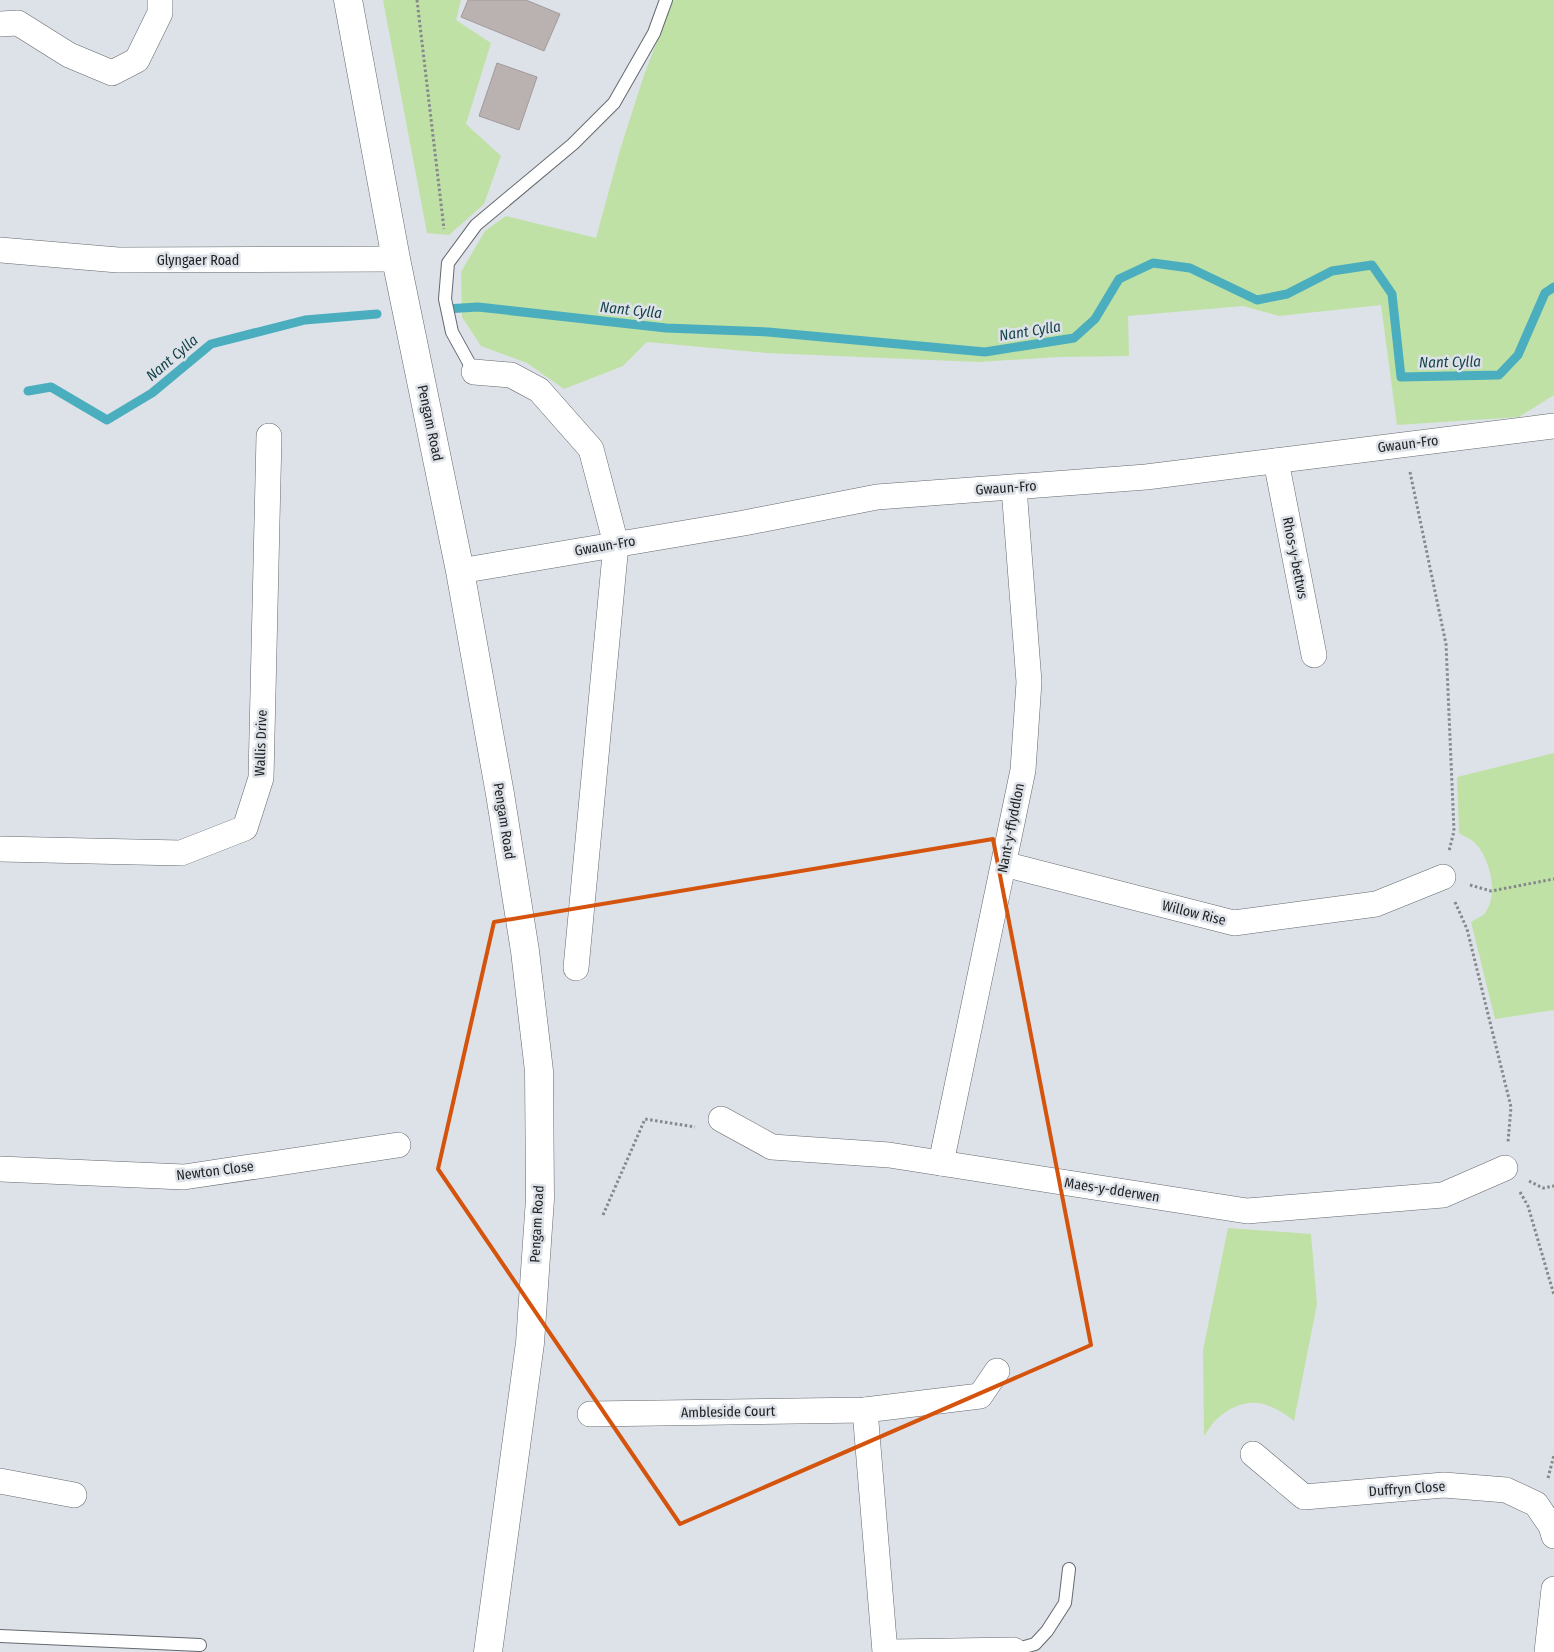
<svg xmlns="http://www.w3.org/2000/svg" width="1554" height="1652" viewBox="0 0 1554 1652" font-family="'Fira Sans Condensed',sans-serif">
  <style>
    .green { fill: #c0e1a5 }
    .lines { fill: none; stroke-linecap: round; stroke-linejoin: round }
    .stream { stroke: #4aaebe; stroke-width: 9 }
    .building { fill: #bab2b1; stroke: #a29a99 }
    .service-casing { stroke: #64696e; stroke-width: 14 }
    .minor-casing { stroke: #64696e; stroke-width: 26 }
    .secondary-casing { stroke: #64696e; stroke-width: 29 }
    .path { stroke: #85888c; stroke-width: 3; stroke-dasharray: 2.5 2.5; stroke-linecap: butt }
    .service { stroke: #fff; stroke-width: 12 }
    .minor { stroke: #fff; stroke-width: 25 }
    .secondary { stroke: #fff; stroke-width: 28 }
    .marked { fill: none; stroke: #d4540e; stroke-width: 4; stroke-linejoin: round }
    .labels { text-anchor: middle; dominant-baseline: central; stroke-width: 5; stroke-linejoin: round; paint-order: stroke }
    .street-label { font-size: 14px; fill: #222325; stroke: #dde2e8 }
    .water-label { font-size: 15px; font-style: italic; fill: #16434a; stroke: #dde2e8 }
  </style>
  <rect width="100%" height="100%" fill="#dde2e8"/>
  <g class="green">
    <path d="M383,0H461L456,20L491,43L466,124L501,156L484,204L449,235L427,233Z"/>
    <path d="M673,0H1554V395L1519,417L1397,425L1381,305L1279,316L1243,306L1128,316L1129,356L1059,357L978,362L766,353L647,342L623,366L564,389L527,363L481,346L462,317L461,272L485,231L506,216L596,238L620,150L644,75Z"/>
    <path d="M1554,753V1010L1495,1019L1471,922C1475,919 1482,917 1485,913C1499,894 1490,860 1476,844C1472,839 1465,837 1459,833L1457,777Z"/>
    <path d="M1228,1228L1311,1234L1317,1304L1294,1421C1268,1400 1245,1395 1218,1418C1212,1423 1208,1431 1204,1436L1203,1350Z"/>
  </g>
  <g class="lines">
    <g class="stream">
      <path d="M445,309L478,307L666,328L768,332L985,352L1074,338L1095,319L1119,279L1153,263L1190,268L1257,300L1287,294L1332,271L1372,265L1392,294L1401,377L1499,375L1518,355L1545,293L1554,287"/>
      <path d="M28,391L51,387L107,420L152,393L211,344L305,320L377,314"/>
    </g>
  </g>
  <g class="building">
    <path d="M468,0H526L560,14L544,51L461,17Z"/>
    <path d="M497,63L537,77L519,130L479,116Z"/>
  </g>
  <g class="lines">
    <g class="service-casing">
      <g id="service">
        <path d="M474,372L452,332L445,299L448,263L476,225L573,144L614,103L654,33L666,0"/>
        <path d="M0,1636L200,1645"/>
        <path d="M1014,1650L1035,1644L1047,1631L1065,1603L1069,1569"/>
      </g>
    </g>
    <g class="minor-casing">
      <g id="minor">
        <path d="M0,24L18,23L69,55L112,73L137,60L160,13V0"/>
        <path d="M0,250L118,260L396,259"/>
        <path d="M474,372L511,375L539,390L591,449L616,544L576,968"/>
        <path d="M1276,461L1314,655"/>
        <path d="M460,571L744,523L877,497L1146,477L1554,426"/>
        <path d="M0,849L181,853L245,828L261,778L269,436"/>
        <path d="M1004,864L1234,923L1376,904L1443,877"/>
        <path d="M721,1119L772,1147L889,1155L1247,1211L1443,1195L1505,1168"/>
        <path d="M941,1163L1023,770L1029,682L1014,488"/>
        <path d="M0,1169L184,1177L398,1145"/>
        <path d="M865,1410L885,1652"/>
        <path d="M590,1414L865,1410L980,1396L997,1371"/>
        <path d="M1253,1454L1304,1497L1444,1485L1506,1490L1536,1504L1551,1526L1554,1536"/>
        <path d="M0,1481L74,1495"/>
        <path d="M892,1652L1014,1650"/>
        <path d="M1547,1652L1554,1589"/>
      </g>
    </g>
    <g class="secondary-casing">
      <path id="secondary" d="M348,0L396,259L460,571L500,794L525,951L539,1071L540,1199L530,1343L488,1652"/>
    </g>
    <g class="path">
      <path d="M417,0L444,229"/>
      <path d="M1410,472L1446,644L1454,831L1449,851"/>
      <path d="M1470,885L1491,891L1554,879"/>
      <path d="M1455,902L1467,929L1511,1107L1508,1142"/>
      <path d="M1529,1181L1543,1188L1554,1186"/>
      <path d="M1520,1192L1528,1206L1554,1295"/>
      <path d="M603,1215L645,1119L695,1127"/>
      <path d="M1548,1478L1554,1455"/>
    </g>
    <use href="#service" class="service"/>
    <use href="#minor" class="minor"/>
    <use href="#secondary" class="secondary"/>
  </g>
  <path class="marked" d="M993,839L1091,1345L680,1524L438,1169L494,922Z"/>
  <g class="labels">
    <g class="street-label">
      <text x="198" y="260">Glyngaer Road</text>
      <text transform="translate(430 423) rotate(78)">Pengam Road</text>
      <text transform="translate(1408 444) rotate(-7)">Gwaun-Fro</text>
      <text transform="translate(1006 488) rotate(-4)">Gwaun-Fro</text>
      <text transform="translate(605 546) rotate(-10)">Gwaun-Fro</text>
      <text transform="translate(1295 558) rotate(79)">Rhos-y-bettws</text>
      <text transform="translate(261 743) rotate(-88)">Wallis Drive</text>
      <text transform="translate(504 821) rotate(81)">Pengam Road</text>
      <text transform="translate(1011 828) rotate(-79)">Nant-y-ffyddlon</text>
      <text transform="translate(1194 913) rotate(14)">Willow Rise</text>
      <text transform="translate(215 1171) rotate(-7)">Newton Close</text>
      <text transform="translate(1112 1190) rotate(9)">Maes-y-dderwen</text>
      <text transform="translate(537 1224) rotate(-87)">Pengam Road</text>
      <text transform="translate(728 1412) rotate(-1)">Ambleside Court</text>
      <text transform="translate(1407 1489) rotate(-4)">Duffryn Close</text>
    </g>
    <g class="water-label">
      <text transform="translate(631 310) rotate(6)">Nant Cylla</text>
      <text transform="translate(1030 331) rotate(-9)">Nant Cylla</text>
      <text transform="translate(172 358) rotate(-40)">Nant Cylla</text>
      <text transform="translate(1450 362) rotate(-1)">Nant Cylla</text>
    </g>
  </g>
</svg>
